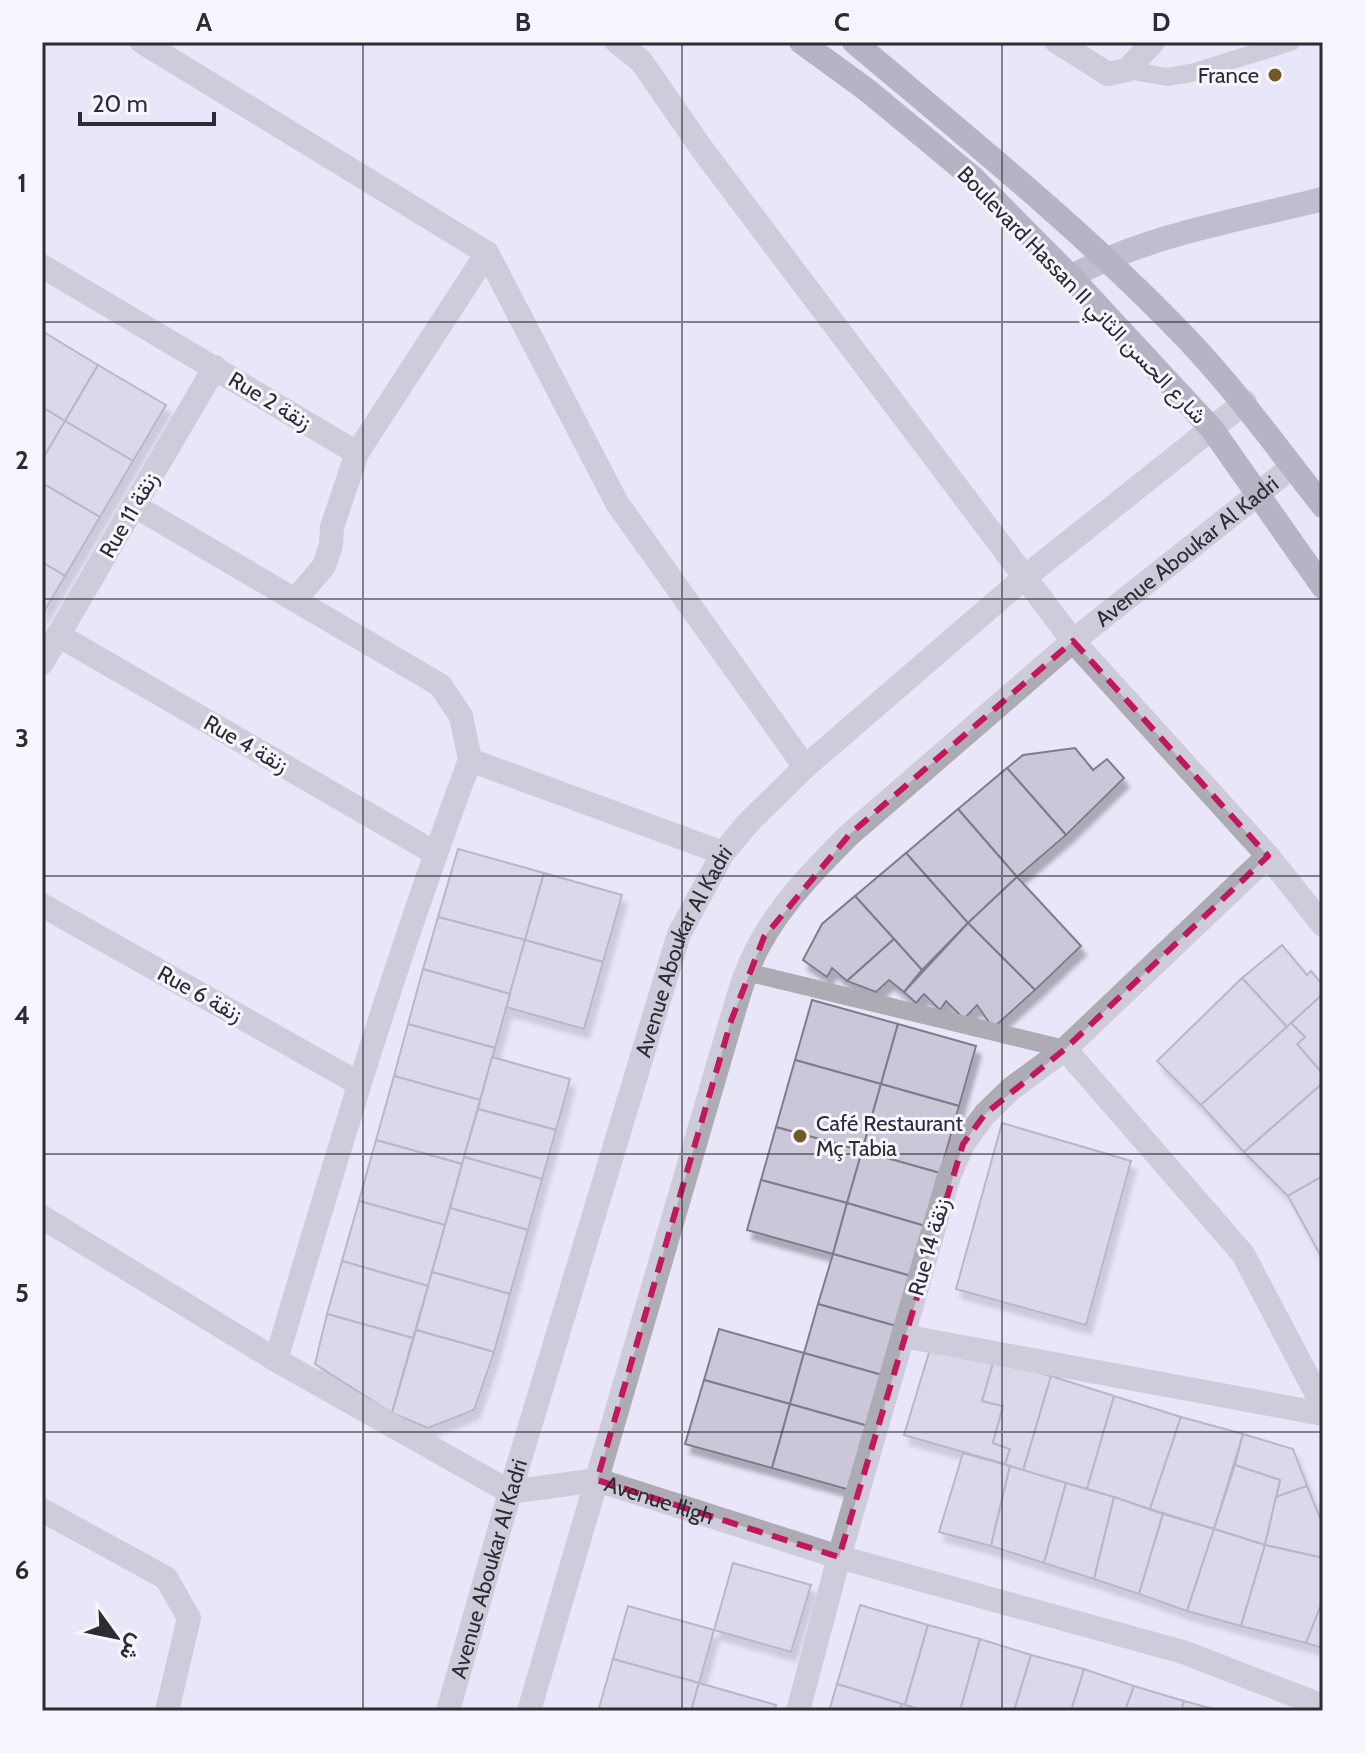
<svg xmlns="http://www.w3.org/2000/svg" width="1365" height="1753" viewBox="0 0 1365 1753" font-family="Cabin,Vazirmatn,sans-serif">
  <style>
    .building { fill: #cbc7d9; stroke: #807c8d; stroke-width: 2; filter: url(#shadow) }
    .lines { fill: none; stroke-linecap: round; stroke-linejoin: round }
    .lane { stroke: #adabb3; stroke-width: 18 }
    .street { stroke: #adabb3; stroke-width: 24 }
    .secondary { stroke: #8f8d99; stroke-width: 24 }
    .primary { stroke: #7a7785; stroke-width: 24 }
    .marked { fill: none; stroke: #c2185b; stroke-width: 6; stroke-dasharray: 16 10; stroke-linejoin: round }
    .grid { fill: none; stroke: #2d2c33; stroke-width: 2; stroke-opacity: 0.55 }
    .poi-dot { fill: #715829; stroke: #f7f5fd; stroke-width: 3 }
    .labels { text-anchor: middle; dominant-baseline: central; stroke-width: 6; stroke-linejoin: round; paint-order: stroke }
    .poi-label { font-size: 22px; fill: #2d2c33; stroke: #f7f5fd; text-anchor: end }
    .street-label { font-size: 22px; fill: #2d2c33; stroke: #f7f5fd }
    .neatline { fill: none; stroke: #2d2c33; stroke-width: 3 }
    .grid-label { font-size: 26px; text-anchor: middle; font-weight: bold; fill: #2d2c33 }
  </style>
  <defs>
    <filter id="shadow"><feDropShadow dx="5" dy="9" stdDeviation="2" flood-color="#0004"/></filter>
  </defs>
  <rect width="100%" height="100%" fill="#eae6f9"/>
  <g class="building">
    <path d="M42,331L98,365L65,421L42,407Z"/>
    <path d="M98,365L166,405L133,461L65,421Z"/>
    <path d="M42,407L65,421L42,460Z"/>
    <path d="M65,421L133,461L100,517L42,483V460Z"/>
    <path d="M42,483L100,517L65,576L42,562Z"/>
    <path d="M42,562L65,576L42,615Z"/>
    <path d="M1075,748L1093,770L1107,759L1124,778L1066,835L1007,768L1023,755Z"/>
    <path d="M1007,768L1066,835L1017,877L958,809Z"/>
    <path d="M958,809L1017,877L968,923L906,853Z"/>
    <path d="M458,849L544,873L525,940L438,917Z"/>
    <path d="M906,853L968,923L922,970L855,896Z"/>
    <path d="M544,873L622,895L603,962L525,940Z"/>
    <path d="M1017,877L1081,946L1035,990L968,923Z"/>
    <path d="M855,896L894,939L847,981L832,968L827,977L803,960L822,924Z"/>
    <path d="M438,917L525,940L510,994L423,969Z"/>
    <path d="M968,923L1035,990L993,1028L977,1005L964,1019L946,1001L940,1010L924,994L916,1003L904,992Z"/>
    <path d="M894,939L922,970L904,992L889,980L876,992L847,981Z"/>
    <path d="M525,940L603,962L584,1029L506,1007Z"/>
    <path d="M1282,945L1307,975L1311,971L1323,985V994L1287,1027L1242,978Z"/>
    <path d="M423,969L510,994L495,1048L408,1024Z"/>
    <path d="M1242,978L1287,1027L1201,1105L1157,1061Z"/>
    <path d="M1323,994V1074L1297,1044L1305,1037L1291,1023Z"/>
    <path d="M812,1000L898,1024L881,1084L795,1060Z"/>
    <path d="M1291,1023L1305,1037L1297,1044L1323,1074V1083L1244,1152L1201,1105Z"/>
    <path d="M408,1024L495,1048L480,1100L394,1076Z"/>
    <path d="M898,1024L976,1046L959,1106L881,1084Z"/>
    <path d="M492,1057L570,1079L556,1130L478,1109Z"/>
    <path d="M795,1060L881,1084L862,1151L776,1127Z"/>
    <path d="M394,1076L480,1100L462,1164L376,1140Z"/>
    <path d="M1323,1083V1176L1288,1196L1244,1152Z"/>
    <path d="M881,1084L959,1106L940,1173L862,1151Z"/>
    <path d="M478,1109L556,1130L542,1179L464,1157Z"/>
    <path d="M1002,1123L1131,1161L1086,1325L956,1289Z"/>
    <path d="M776,1127L862,1151L847,1203L761,1180Z"/>
    <path d="M376,1140L462,1164L445,1225L359,1201Z"/>
    <path d="M862,1151L940,1173L925,1226L847,1203Z"/>
    <path d="M464,1157L542,1179L528,1230L450,1208Z"/>
    <path d="M1323,1176V1257L1322,1258L1288,1196Z"/>
    <path d="M761,1180L847,1203L833,1254L747,1230Z"/>
    <path d="M359,1201L445,1225L428,1286L342,1261Z"/>
    <path d="M847,1203L925,1226L911,1276L833,1254Z"/>
    <path d="M450,1208L528,1230L510,1294L432,1272Z"/>
    <path d="M833,1254L911,1276L896,1326L818,1304Z"/>
    <path d="M342,1261L428,1286L413,1338L327,1314Z"/>
    <path d="M432,1272L510,1294L494,1352L416,1330Z"/>
    <path d="M818,1304L896,1326L882,1375L804,1353Z"/>
    <path d="M327,1314L413,1338L392,1413L315,1364Z"/>
    <path d="M719,1329L804,1353L790,1404L704,1380Z"/>
    <path d="M416,1330L494,1352L474,1410L428,1428L392,1413Z"/>
    <path d="M931,1346L994,1360L982,1401L1003,1406L993,1443L1010,1449L1005,1464L904,1435Z"/>
    <path d="M804,1353L882,1375L868,1426L790,1404Z"/>
    <path d="M994,1360L1051,1376L1023,1471L1005,1464L1010,1449L993,1443L1003,1406L982,1401Z"/>
    <path d="M1051,1376L1114,1396L1087,1489L1023,1471Z"/>
    <path d="M704,1380L790,1404L772,1468L685,1444Z"/>
    <path d="M1114,1396L1181,1417L1150,1509L1087,1489Z"/>
    <path d="M790,1404L868,1426L850,1490L772,1468Z"/>
    <path d="M1181,1417L1243,1434L1214,1529L1150,1509Z"/>
    <path d="M1243,1434L1293,1449L1307,1486L1276,1497L1280,1480L1235,1465Z"/>
    <path d="M963,1453L1010,1466L991,1546L939,1532Z"/>
    <path d="M1235,1465L1280,1480L1265,1545L1214,1529Z"/>
    <path d="M1010,1466L1066,1483L1044,1563L991,1546Z"/>
    <path d="M1066,1483L1114,1497L1094,1579L1044,1563Z"/>
    <path d="M1307,1486L1323,1525V1558L1265,1545L1276,1497Z"/>
    <path d="M1114,1497L1163,1514L1139,1594L1094,1579Z"/>
    <path d="M1163,1514L1214,1529L1187,1611L1139,1594Z"/>
    <path d="M1214,1529L1265,1545L1241,1626L1187,1611Z"/>
    <path d="M1265,1545L1323,1558V1600L1306,1643L1241,1626Z"/>
    <path d="M733,1563L811,1585L791,1652L714,1630Z"/>
    <path d="M1323,1600V1648L1306,1643Z"/>
    <path d="M860,1605L928,1625L905,1705L837,1684Z"/>
    <path d="M628,1606L714,1630L699,1683L613,1659Z"/>
    <path d="M928,1625L980,1639L960,1711H924L905,1705Z"/>
    <path d="M980,1639L1031,1655L1014,1711H960Z"/>
    <path d="M1031,1655L1084,1669L1071,1711H1014Z"/>
    <path d="M613,1659L699,1683L691,1711H608L599,1708Z"/>
    <path d="M1084,1669L1134,1686L1125,1711H1071Z"/>
    <path d="M699,1683L776,1705L775,1711H691Z"/>
    <path d="M837,1684L902,1704L899,1711H829Z"/>
    <path d="M1134,1686L1184,1701L1181,1711H1125Z"/>
    <path d="M1184,1701L1221,1711H1181Z"/>
    <path d="M902,1704L924,1711H899Z"/>
  </g>
  <g class="lines">
    <g class="lane">
      <path d="M1127,70L1167,77L1191,73L1291,42"/>
      <path d="M746,972L1065,1049"/>
    </g>
    <g class="street">
      <path d="M142,42L487,253"/>
      <path d="M617,42L641,61L702,149L1073,641L1268,856L1323,925"/>
      <path d="M1057,42L1108,74L1127,70L1153,42"/>
      <path d="M42,266L357,453L332,527L331,545L324,566L295,600"/>
      <path d="M357,453L487,253L617,503L805,767"/>
      <path d="M135,506L440,685L461,716L470,760L723,853"/>
      <path d="M58,635L435,853"/>
      <path d="M42,663L215,367"/>
      <path d="M42,905L358,1083"/>
      <path d="M1065,1049L1243,1254L1323,1406"/>
      <path id="s1" d="M42,1217L276,1360L510,1492L597,1480L839,1557L1183,1652L1323,1706"/>
      <path d="M903,1336L1323,1414"/>
      <path d="M276,1360C336,1158 396,957 470,760"/>
      <path d="M42,1510L166,1578L189,1618L167,1711"/>
      <path id="s2" d="M448,1711L510,1492L679,934L723,853L749,822L805,767L1025,577L1245,402"/>
      <path id="s3" d="M529,1711L731,1021C736,1005 740,989 746,974C766,919 809,875 849,835L1073,641L1292,467"/>
      <path d="M798,1711L839,1557L949,1176L963,1144L985,1114L1012,1088L1065,1049L1268,856"/>
    </g>
    <path class="secondary" d="M1071,277C1145,235 1240,220 1323,199"/>
    <g class="primary">
      <path d="M801,42L867,90L972,177L1071,277L1212,429L1323,587"/>
      <path d="M854,42C968,138 1086,233 1189,341C1238,393 1279,450 1323,506"/>
    </g>
  </g>
  <path d="M0 0H1365V1753H0ZM1073,641L1268,856L1065,1049L985,1114L963,1144L839,1557L597,1480L731,1021L764,937L849,835Z" fill="#eae6f9" fill-opacity=".55" fill-rule="evenodd"/>
  <path class="marked" d="M1073,641L1268,856L1065,1049L985,1114L963,1144L839,1557L597,1480L731,1021L764,937L849,835Z"/>
  <path class="grid" d="M363,42V1711M682,42V1711M1002,42V1711M42,322H1323M42,599H1323M42,876H1323M42,1154H1323M42,1432H1323"/>
  <g class="poi-dot">
    <circle cx="1275" cy="75" r="8"/>
    <circle cx="800" cy="1136" r="8"/>
  </g>
  <g class="labels">
    <g class="poi-label">
      <text x="1259" y="75">France</text>
      <text x="816" y="1123" text-anchor="start">Café Restaurant<tspan x="816" dy="25">Mç Tabia</tspan></text>
    </g>
    <g class="street-label">
      <text transform="translate(1082 295) rotate(46)">Boulevard Hassan II شارع الحسن الثاني</text>
      <text transform="translate(270 401) rotate(31)">Rue 2 زنقة</text>
      <text transform="translate(129 515) rotate(-60)">Rue 11 زنقة</text>
      <text stroke="none"><textPath href="#s3" startOffset="1384">Avenue Aboukar Al Kadri</textPath></text>
      <text transform="translate(246 744) rotate(30)">Rue 4 زنقة</text>
      <text stroke="none"><textPath href="#s2" startOffset="796">Avenue Aboukar Al Kadri</textPath></text>
      <text transform="translate(200 994) rotate(29)">Rue 6 زنقة</text>
      <text transform="translate(929 1247) rotate(-74)">Rue 14 زنقة</text>
      <text stroke="none"><textPath href="#s1" startOffset="696">Avenue Iligh</textPath></text>
      <text stroke="none"><textPath href="#s2" startOffset="148">Avenue Aboukar Al Kadri</textPath></text>
    </g>
  </g>
  <rect width="1365" height="1753" fill="none" stroke="#f7f5fd" stroke-width="88"/>
  <g transform="translate(116 1637) rotate(123)" stroke="#f7f5fd" stroke-width="6" paint-order="stroke">
  <path d="M0-6L14 30L0 20L-14 30Z" fill="#2d2c33"/>
  <text y="-12" font-size="22" font-weight="bold" text-anchor="middle" fill="#2d2c33">ش</text>
  </g>
  <path d="M80 112v12h134v-12" fill="none" stroke="#2d2c33" stroke-width="4"/>
  <text x="92" y="112" font-size="24" fill="#2d2c33" stroke="#f7f5fd" stroke-width="6" paint-order="stroke">20 m</text>
  <rect x="44" y="44" width="1277" height="1665" class="neatline"/>
  <g class="grid-label">
    <text x="204" y="31">A</text>
    <text x="523" y="31">B</text>
    <text x="842" y="31">C</text>
    <text x="1161" y="31">D</text>
    <text x="22" y="192">1</text>
    <text x="22" y="469">2</text>
    <text x="22" y="747">3</text>
    <text x="22" y="1024">4</text>
    <text x="22" y="1302">5</text>
    <text x="22" y="1579">6</text>
  </g>
</svg>
